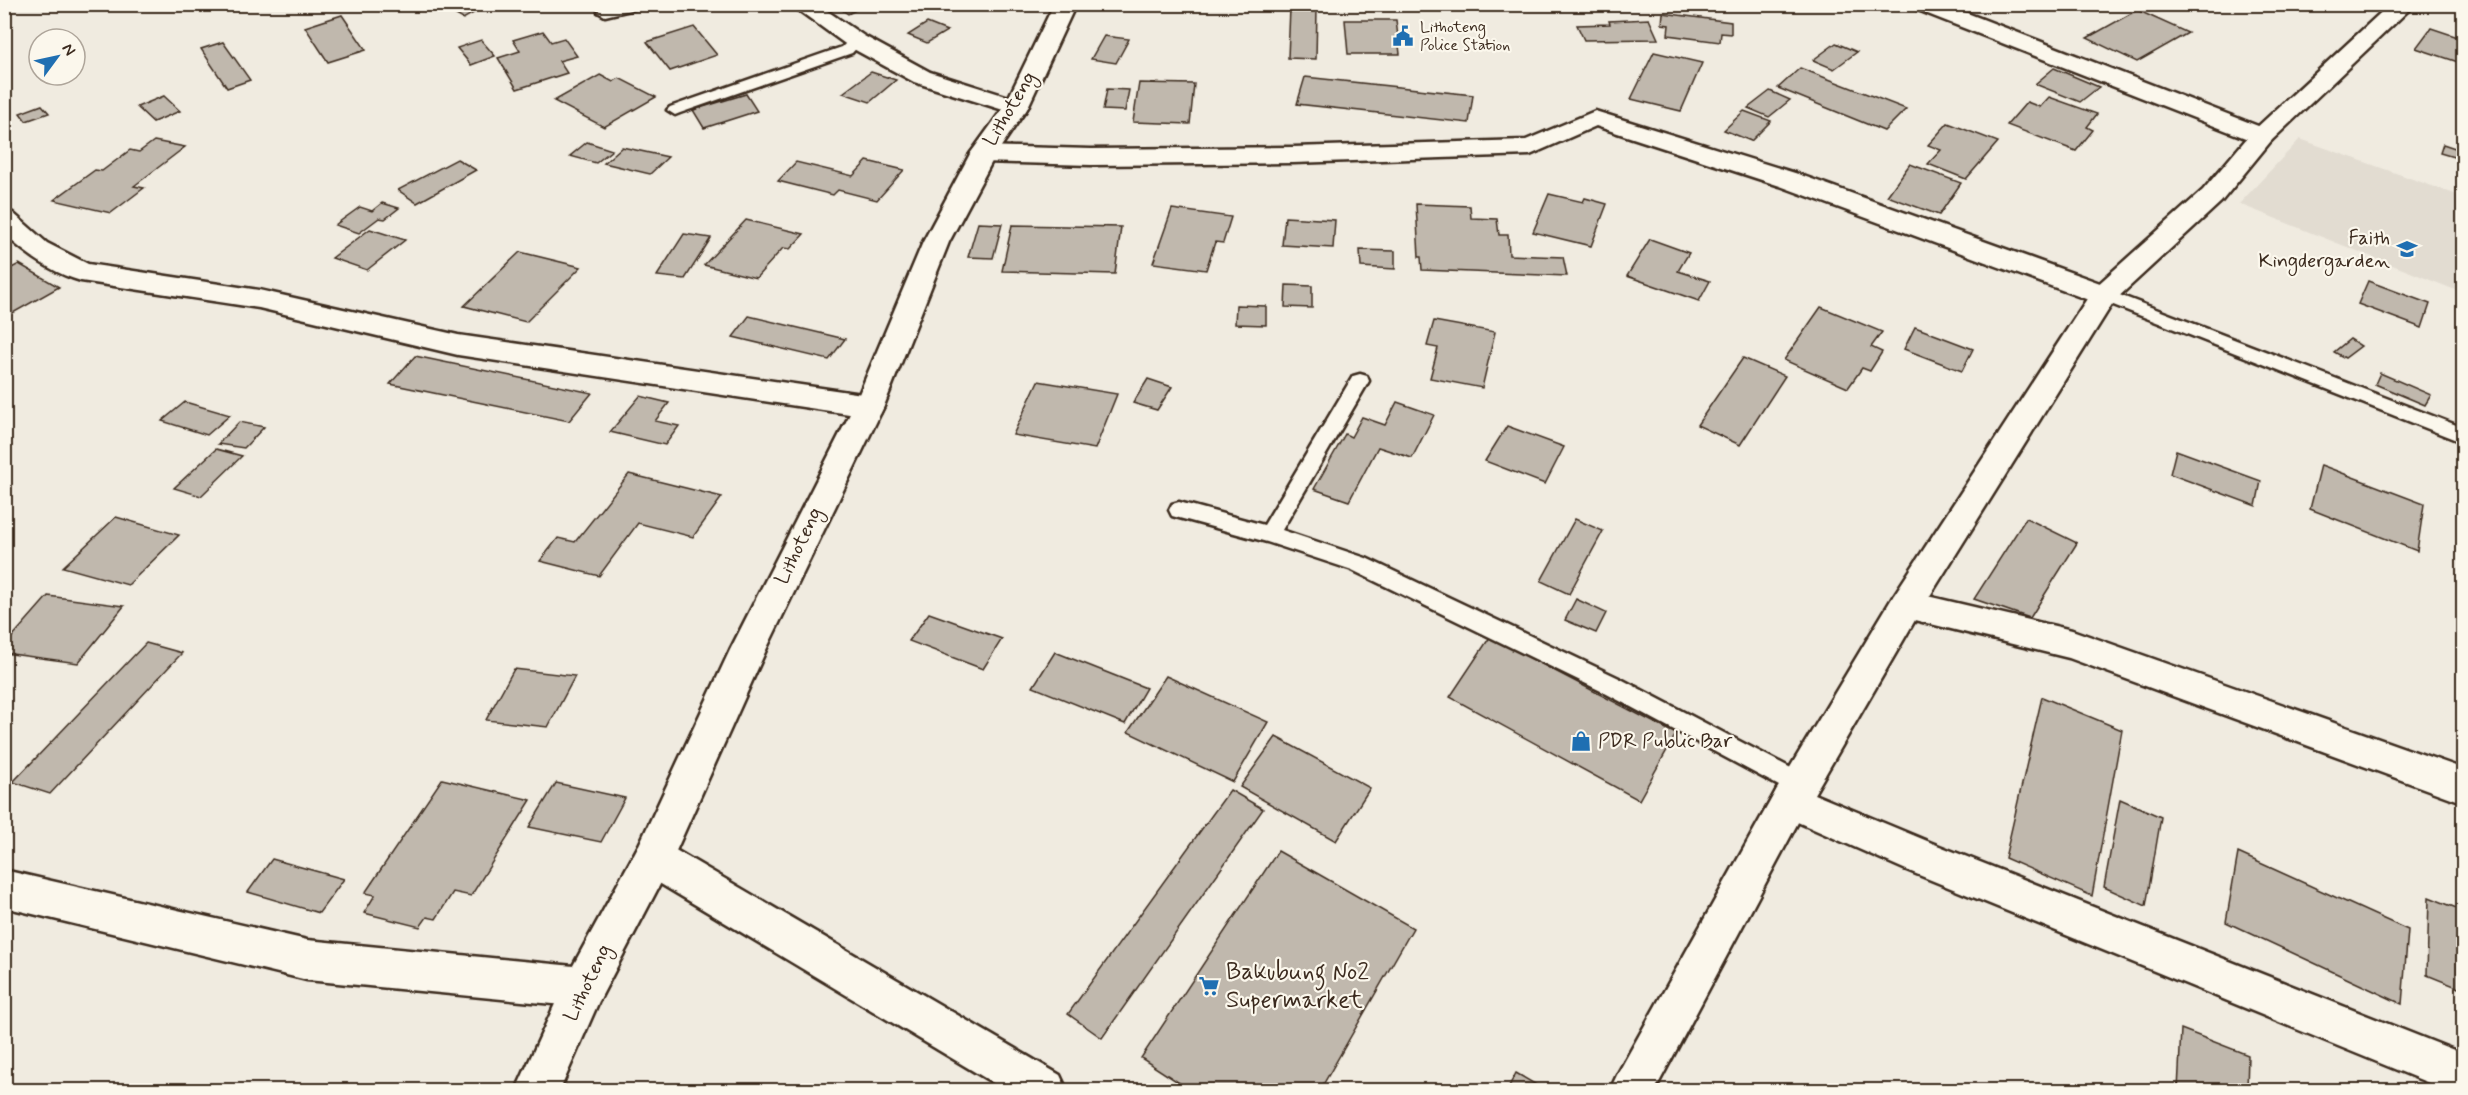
<svg xmlns="http://www.w3.org/2000/svg" width="2468" height="1095" viewBox="0 0 2468 1095" font-family="Mynerve,sans-serif">
  <style>
    .built { fill: #e2dcd1 }
    .building { fill: #c0b8ad; stroke: #3b2a1e; stroke-width: 1.5 }
    .lines { fill: none; stroke-linecap: round; stroke-linejoin: round }
    .service-casing { stroke: #3b2a1e; stroke-width: 5 }
    .minor-casing { stroke: #3b2a1e; stroke-width: 5 }
    .secondary-casing { stroke: #3b2a1e; stroke-width: 5 }
    .service { fill: #fbf7ec; fill-rule: evenodd }
    .minor { fill: #fbf7ec; fill-rule: evenodd }
    .secondary { fill: #fbf7ec; fill-rule: evenodd }
    .labels { text-anchor: middle; dominant-baseline: central; stroke-width: 4.5; stroke-linejoin: round; paint-order: stroke }
    .far-poi-label { font-size: 16px; fill: #3b2a1e; stroke: #fbf7ec; text-anchor: start }
    .street-label { font-size: 20px; fill: #3b2a1e; stroke: #fbf7ec }
    .poi-label { font-size: 20px; fill: #3b2a1e; stroke: #fbf7ec; text-anchor: end }
    .near-poi-label { font-size: 24px; fill: #3b2a1e; stroke: #fbf7ec; text-anchor: start }
  </style>
  <rect width="100%" height="100%" fill="#f0ebe0"/>
  <filter id="ink" filterUnits="userSpaceOnUse"><feTurbulence type="fractalNoise" baseFrequency=".0167" numOctaves="2"/><feDisplacementMap in="SourceGraphic" scale="12" xChannelSelector="R" yChannelSelector="G"/><feConvolveMatrix kernelMatrix="1 2 1 2 8 2 1 2 1" color-interpolation-filters="sRGB"/></filter>
  <g filter="url(#ink)">
    <path class="built" d="M2300,139L2463,197V293L2239,204Z"/>
    <g class="building">
      <path d="M458,4H490L463,19L447,10Z"/>
      <path d="M833,4H868L848,14Z"/>
      <path d="M1290,8H1317L1316,59L1288,58Z"/>
      <path d="M2137,10L2188,33L2137,62L2087,38Z"/>
      <path d="M1663,13L1731,22V34L1721,33L1720,42L1668,35L1669,25L1662,24Z"/>
      <path d="M342,15L366,50L328,62L305,27Z"/>
      <path d="M1649,19L1658,39L1584,40L1577,25L1610,24L1609,21Z"/>
      <path d="M1345,20H1396L1400,54H1348Z"/>
      <path d="M927,23L947,31L927,43L908,35Z"/>
      <path d="M694,27L717,55L670,71L647,42Z"/>
      <path d="M2431,28L2464,39V64L2416,48Z"/>
      <path d="M543,31L551,42L564,38L577,56L559,61L567,73L517,89L498,58L520,51L513,40Z"/>
      <path d="M1104,36L1129,39L1116,63L1091,59Z"/>
      <path d="M481,40L495,56L471,65L457,48Z"/>
      <path d="M223,42L250,80L227,88L201,49Z"/>
      <path d="M1836,43L1857,52L1834,69L1813,60Z"/>
      <path d="M1654,52L1702,63L1681,111L1631,99Z"/>
      <path d="M1800,68L1906,109L1884,131L1778,88Z"/>
      <path d="M2054,68L2099,87L2080,102L2035,84Z"/>
      <path d="M871,72L896,80L870,102L843,93Z"/>
      <path d="M600,75L613,82L619,78L656,97L604,127L554,101Z"/>
      <path d="M1305,77L1473,95L1469,123L1297,104Z"/>
      <path d="M1139,83L1194,84L1190,124L1133,122Z"/>
      <path d="M1107,89L1129,90L1125,111L1103,110Z"/>
      <path d="M1770,91L1790,100L1769,117L1748,108Z"/>
      <path d="M746,94L757,111L704,128L693,110Z"/>
      <path d="M164,96L180,111L153,122L137,107Z"/>
      <path d="M2049,97L2097,114L2087,127L2093,130L2076,151L2007,125L2027,102L2040,107Z"/>
      <path d="M42,105L49,113L26,121L20,113Z"/>
      <path d="M1744,111L1771,121L1751,141L1724,130Z"/>
      <path d="M1948,123L1998,142L1966,179L1928,164L1941,150L1928,145Z"/>
      <path d="M154,141L185,147L134,186L144,188L111,213L54,200L95,170L102,171L130,150L139,152Z"/>
      <path d="M587,142L612,150L596,163L570,156Z"/>
      <path d="M2443,144L2464,151V160L2440,153Z"/>
      <path d="M622,147L668,157L650,174L604,163Z"/>
      <path d="M457,159L476,170L417,203L398,190Z"/>
      <path d="M867,161L904,170L877,200L838,190L833,195L778,181L796,162L853,176Z"/>
      <path d="M1910,164L1961,183L1939,215L1887,196Z"/>
      <path d="M1549,194L1583,202L1585,198L1607,204L1591,246L1533,232Z"/>
      <path d="M382,203L399,208L385,219L379,218L359,233L335,225L360,207L372,211Z"/>
      <path d="M1416,204L1470,206L1471,218L1497,219L1499,235H1508L1509,255L1563,257L1567,276L1422,270L1421,257H1419Z"/>
      <path d="M1172,209L1231,217L1223,243L1215,242L1206,270L1153,263Z"/>
      <path d="M1285,217L1335,220L1333,248L1282,245Z"/>
      <path d="M746,220L804,234L790,249L783,248L756,278L704,265Z"/>
      <path d="M978,223L1002,224L993,258L968,257Z"/>
      <path d="M1012,225L1121,227L1115,274L1002,271Z"/>
      <path d="M370,229L405,240L367,270L332,258Z"/>
      <path d="M684,234L711,238L685,279L657,276Z"/>
      <path d="M1650,239L1689,253L1678,271L1710,281L1699,301L1627,276Z"/>
      <path d="M1360,250L1395,251V269L1361,267Z"/>
      <path d="M520,252L581,267L526,322L464,306Z"/>
      <path d="M19,264L59,287L4,318V272Z"/>
      <path d="M2368,281L2430,304L2422,328L2358,304Z"/>
      <path d="M1286,285L1312,286V308L1285,307Z"/>
      <path d="M1236,305L1266,306V325L1235,324Z"/>
      <path d="M1821,307L1882,332L1871,347L1882,352L1870,371L1862,368L1848,388L1784,360Z"/>
      <path d="M749,316L845,339L829,360L733,337Z"/>
      <path d="M1434,321L1495,332L1482,388L1430,378L1438,348L1427,346Z"/>
      <path d="M1915,327L1973,349L1962,371L1904,349Z"/>
      <path d="M2350,339L2361,346L2345,358L2334,352Z"/>
      <path d="M415,356L592,393L569,421L390,384Z"/>
      <path d="M1743,358L1785,376L1740,445L1697,425Z"/>
      <path d="M2380,373L2431,395L2425,405L2375,384Z"/>
      <path d="M1148,379L1172,387L1157,410L1133,403Z"/>
      <path d="M1038,381L1117,394L1095,449L1013,435Z"/>
      <path d="M640,396L669,403L655,421L679,426L665,445L610,432Z"/>
      <path d="M185,402L230,415L207,435L162,421Z"/>
      <path d="M1397,402L1434,415L1412,458L1378,447L1349,501L1314,489L1345,434L1351,437L1362,417L1385,425Z"/>
      <path d="M239,422L264,427L244,448L218,444Z"/>
      <path d="M1507,426L1564,447L1545,484L1485,461Z"/>
      <path d="M216,449L242,456L201,496L174,488Z"/>
      <path d="M2176,450L2261,481L2256,506L2170,474Z"/>
      <path d="M2321,465L2424,504L2417,551L2310,509Z"/>
      <path d="M629,474L722,497L693,537L638,523L599,576L540,561L558,538L575,542Z"/>
      <path d="M116,517L179,535L128,585L63,567Z"/>
      <path d="M2026,518L2077,543L2030,618L1974,599Z"/>
      <path d="M1575,519L1603,531L1569,594L1541,581Z"/>
      <path d="M48,596L124,606L78,663L4,653V646Z"/>
      <path d="M1576,599L1606,613L1596,633L1565,620Z"/>
      <path d="M929,613L1002,639L983,669L909,641Z"/>
      <path d="M1490,637L1676,734L1639,800L1450,697Z"/>
      <path d="M146,643L182,653L50,794L13,782Z"/>
      <path d="M1055,652L1146,688L1125,724L1033,687Z"/>
      <path d="M514,669L575,676L548,727L486,720Z"/>
      <path d="M1166,676L1268,722L1233,782L1128,732Z"/>
      <path d="M2042,697L2122,730L2092,896L2005,858Z"/>
      <path d="M1276,737L1370,788L1336,841L1240,787Z"/>
      <path d="M442,779L531,800L471,896L453,892L436,919L427,917L420,927L364,913L375,895L365,893Z"/>
      <path d="M556,783L625,798L601,842L529,827Z"/>
      <path d="M1230,790L1263,809L1102,1038L1068,1014Z"/>
      <path d="M2120,799L2161,817L2146,906L2104,887Z"/>
      <path d="M1278,851L1413,928L1320,1090H1190L1141,1058Z"/>
      <path d="M2238,853L2408,930L2402,1004L2226,922Z"/>
      <path d="M272,859L344,879L319,913L248,892Z"/>
      <path d="M2429,897L2464,911V990L2427,975Z"/>
      <path d="M2181,1029L2248,1055L2247,1090H2178Z"/>
      <path d="M1516,1073L1545,1090H1507Z"/>
    </g>
    <g class="lines">
      <g class="service-casing">
        <g id="service">
          <path d="M618,4H645L643,7L605,16L598,12L600,9Z"/>
          <path d="M856,37L863,41L852,53L680,113L675,115L667,110L670,107L842,47L851,38Z"/>
          <path d="M2104,289L2464,428V443L2098,299L2095,295L2098,291Z"/>
          <path d="M1360,374L1367,376L1369,381L1282,530L1366,558L1619,678L1808,777L1812,785L1808,793L1800,796L1792,793L1603,692L1352,570L1267,542L1172,516L1169,510L1172,504L1179,502L1264,525L1353,376Z"/>
        </g>
      </g>
      <g class="minor-casing">
        <g id="minor">
          <path d="M790,4H817L864,36L930,72L1025,102L1028,107L1025,112L1016,114L914,82L848,46Z"/>
          <path d="M1912,4H1944L2271,131L2274,136L2271,141L2262,143L2253,141L1915,9Z"/>
          <path d="M1595,111L1798,174L2114,288L2118,295L2114,302L2104,304L2094,302L1780,186L1596,126L1530,155L1293,163L1091,165L983,162L974,159L970,154L974,149L983,146L1091,149L1293,147L1526,140Z"/>
          <path d="M4,211L13,213L47,243L88,264L259,290L458,335L869,395L880,398L884,406L880,414L869,417L458,355L259,308L81,281C52,273 26,254 4,234Z"/>
          <path d="M1906,591L2072,630L2464,769V803L2069,658L1894,615L1889,605L1894,595Z"/>
          <path d="M1790,784L1932,843L2464,1054V1090H2446L1904,869L1777,813L1771,801L1777,789Z"/>
          <path d="M653,840L667,845L1060,1075L1067,1090H1005L639,871L633,858L639,845Z"/>
          <path d="M4,870L307,940L584,967L599,973L605,987L599,1001L584,1007L307,980L4,907Z"/>
        </g>
      </g>
      <g class="secondary-casing">
        <g id="secondary">
          <path d="M1054,4H1076L1028,107L996,154L949,242L884,406L766,650L667,871L599,1001L560,1090H516L569,973L639,845L730,650L854,406L923,242L970,154L1004,107Z"/>
          <path d="M2390,4H2415L2271,141L2221,202L2114,301L1918,615L1803,813L1655,1090H1610L1617,1075L1777,789L1894,595L2094,288L2203,190L2253,131Z"/>
        </g>
      </g>
      <use href="#service" class="service"/>
      <use href="#minor" class="minor"/>
      <use href="#secondary" class="secondary"/>
    </g>
  </g>
  <defs>
    <g id="civic-bare" transform="scale(1.62)"><path d="M-.6-6.5H3V-4.5H.6V-3L4-1V1h2V6H-6V1h2V-1L-.6-3ZM-1.2 2.5V6h2.4V2.5Z" fill="#1f6fb2" stroke="#fbf7ec" stroke-width="2.5" paint-order="stroke"/></g>
    <g id="school-bare" transform="scale(1.62)"><path d="M0-5L7-2L0 1L-7-2ZM-4 1L0 2.5L4 1V4Q0 6-4 4Z" fill="#1f6fb2" stroke="#fbf7ec" stroke-width="2.5" paint-order="stroke"/></g>
    <g id="shop-bare" transform="scale(1.62)"><path d="M-5-2.5h2.3a2.7 3.5 0 0 1 5.4 0H5L5.5 6h-11ZM-1.5-2.5h3a1.5 2.3 0 0 0-3 0Z" fill="#1f6fb2" stroke="#fbf7ec" stroke-width="2.5" paint-order="stroke"/></g>
    <g id="supermarket-bare" transform="scale(1.62)"><path d="M-6-5.5h2.5l.6 2H6L4.5 2H-2.5L-4.4-4H-6ZM-1.5 3.2a1.3 1.3 0 1 0 .1 0ZM3 3.2a1.3 1.3 0 1 0 .1 0Z" fill="#1f6fb2" stroke="#fbf7ec" stroke-width="2.5" paint-order="stroke"/></g>
  </defs>
  <g fill-rule="evenodd">
    <use href="#civic-bare" x="1403" y="36"/>
    <use href="#school-bare" x="2407" y="249"/>
    <use href="#shop-bare" x="1581" y="741"/>
    <use href="#supermarket-bare" x="1209" y="986"/>
  </g>
  <g class="labels">
    <g class="far-poi-label">
      <text x="1420" y="27">Lithoteng<tspan x="1420" dy="18">Police Station</tspan></text>
    </g>
    <g class="street-label">
      <text transform="translate(1010 109) rotate(-59)">Lithoteng</text>
      <text transform="translate(799 546) rotate(-64)">Lithoteng</text>
      <text transform="translate(588 983) rotate(-64)">Lithoteng</text>
    </g>
    <g class="poi-label">
      <text x="2390" y="238">Faith<tspan x="2390" dy="23">Kingdergarden</tspan></text>
      <text x="1598" y="741" text-anchor="start">PDR Public Bar</text>
    </g>
    <g class="near-poi-label">
      <text x="1226" y="972">Bakubung No2<tspan x="1226" dy="28">Supermarket</tspan></text>
    </g>
  </g>
  <rect width="2468" height="1095" fill="none" stroke="#fbf7ec" stroke-width="24"/>
  <rect x="12" y="12" width="2444" height="1071" fill="none" stroke="#3b2a1e" stroke-width="2" filter="url(#ink)"/>
  <g transform="translate(57 57) rotate(57)"><circle r="28" fill="#fbf7ec" stroke="#aea59a" stroke-width="1.5"/>
  <path d="M0-4.5L10 22L0 15L-10 22Z" fill="#1f6fb2"/>
  <text y="-9" font-size="16" font-weight="bold" text-anchor="middle" fill="#3b2a1e">N</text>
  </g>
</svg>
